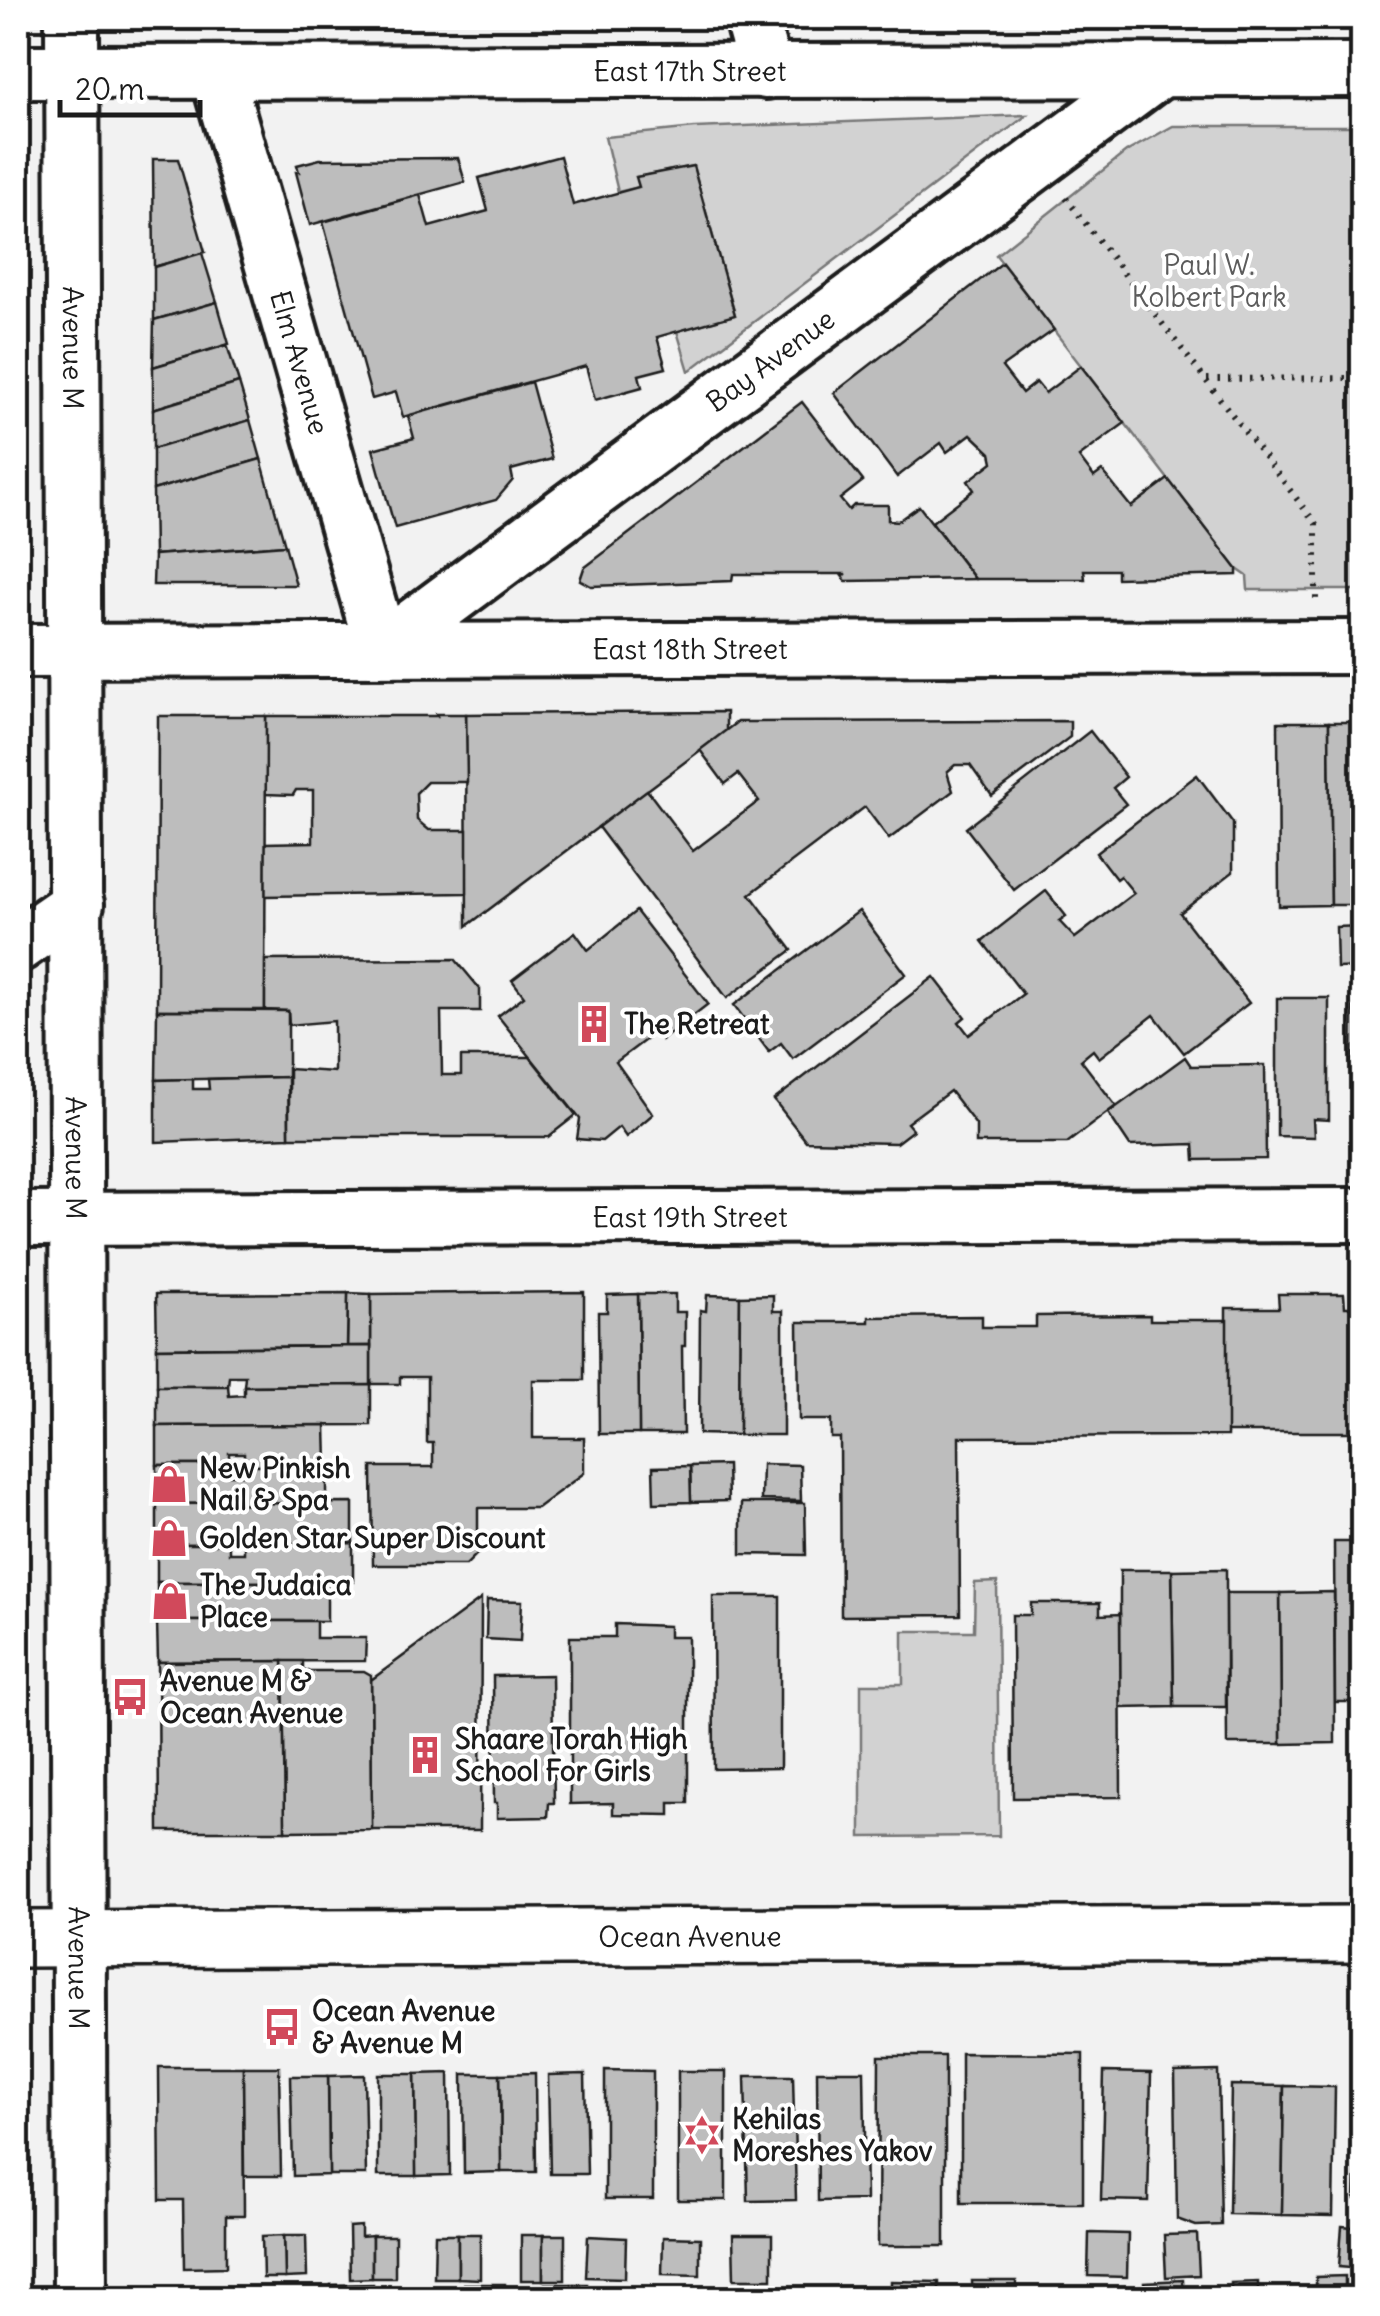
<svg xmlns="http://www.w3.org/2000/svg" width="1380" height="2316" viewBox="0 0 1380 2316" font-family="Delius,sans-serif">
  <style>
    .green { fill: #d2d2d2; stroke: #777; stroke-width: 2.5 }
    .building { fill: #bdbdbd; stroke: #1c1c1c; stroke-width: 2.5 }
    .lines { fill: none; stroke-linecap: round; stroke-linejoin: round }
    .street-casing { stroke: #1c1c1c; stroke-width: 60 }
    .secondary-casing { stroke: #1c1c1c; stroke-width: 62 }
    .path { stroke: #1c1c1c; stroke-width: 6; stroke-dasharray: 2.5 8; stroke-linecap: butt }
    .street { stroke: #fff; stroke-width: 52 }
    .secondary { stroke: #fff; stroke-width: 55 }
    .labels { text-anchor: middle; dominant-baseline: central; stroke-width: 8; stroke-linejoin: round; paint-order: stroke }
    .street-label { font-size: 28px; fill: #1c1c1c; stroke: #fff }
    .park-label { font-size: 28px; fill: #5c5c5c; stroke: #fff }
    .poi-label { font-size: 28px; font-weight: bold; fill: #1c1c1c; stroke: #fff; text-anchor: start }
  </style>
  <rect width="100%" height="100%" fill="#f2f2f2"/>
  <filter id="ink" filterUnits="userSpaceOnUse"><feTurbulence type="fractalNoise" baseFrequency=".01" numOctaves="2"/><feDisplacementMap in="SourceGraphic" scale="20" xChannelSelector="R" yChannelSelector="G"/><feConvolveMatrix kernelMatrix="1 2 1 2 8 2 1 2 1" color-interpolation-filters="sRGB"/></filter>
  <g filter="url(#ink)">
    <g class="green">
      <path d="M1027,115L689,371L677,331L735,315L693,166L637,177L639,187L618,192L605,137L695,128Z"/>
      <path d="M1173,126H1362V590H1248L1247,576L1237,569L996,255L1126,152Z"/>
      <path d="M997,1582L999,1836L861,1837V1684H903V1631H974L975,1583Z"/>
    </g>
    <g class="building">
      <path d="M560,156L573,205L639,187L636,177L693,166L735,315L657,337L666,368L639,375L642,387L595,400L586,366L403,417L396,392L372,399L323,222L420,195L429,227L488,211L479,178Z"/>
      <path d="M458,158L465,182L310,225L296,172H299L297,165L320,159Z"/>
      <path d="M153,159H178L205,252L154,267Z"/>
      <path d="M202,253L217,302L154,320V267Z"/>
      <path d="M1002,263L1054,330L1002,367L1022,393L1036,382L1045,393L1081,366L1125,423L1079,457L1094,477L1102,471L1131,507L1168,479L1237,569V575L1117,578V570H1084L1085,579H975L932,522L974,490L968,481L993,462L991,453L971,434L947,452L941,443L897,477L834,393Z"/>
      <path d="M217,302L229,344L153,367L154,320Z"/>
      <path d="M227,345L239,383L153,409V367Z"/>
      <path d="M531,382L552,459L511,470L513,480L496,500L395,528L373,449L414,438L408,416Z"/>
      <path d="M239,383L250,420L153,449V409Z"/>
      <path d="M802,402L863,481L840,499L849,510L854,505H888V520L898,521L919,506L975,579L846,581L842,576L846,574H733L732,581L591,586L580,580L584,568Z"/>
      <path d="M250,420L261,459L153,490V449Z"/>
      <path d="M261,459L285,545L154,555L153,490Z"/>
      <path d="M285,545L296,585H153L154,555Z"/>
      <path d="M726,712V731L467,926L466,714Z"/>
      <path d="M436,714H466L467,782H427L416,793L417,820L429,830H467V893L265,896V843L313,842V790H296L293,795L265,794L266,716H437Z"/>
      <path d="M158,716H266L265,1010H157Z"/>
      <path d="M1070,721V737L992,796L970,765H955L947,772L953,791L889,839L865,807L750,894L792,950L727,998L598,827L647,790L693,851L759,801L738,774L725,784L700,750L737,722Z"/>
      <path d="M1278,722H1329L1331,905L1279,906Z"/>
      <path d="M1329,722H1362V905H1331Z"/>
      <path d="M1090,731L1126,777L1113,788L1126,804L1014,890L966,828Z"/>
      <path d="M1197,775L1233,823V872L1180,913L1249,1003L1184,1053L1154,1015L1099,1058L1093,1050L1081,1060L1116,1106L1067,1143H976V1125L950,1091L907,1123L913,1130L896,1143L806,1141L774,1100L934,977L965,1017L959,1022L969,1035L1023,994L982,941L1046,891L1066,916L1059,921L1075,938L1134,893L1120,876L1116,879L1096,853Z"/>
      <path d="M636,911L708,1004L662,1040L656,1032L616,1062L653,1114L626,1137L619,1127L602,1141L577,1139L580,1119L498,1016L524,996L512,980L575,932L588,950Z"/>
      <path d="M859,911L906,974L793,1059L781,1043L769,1052L734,1005Z"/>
      <path d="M1362,926V967L1337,968L1336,927Z"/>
      <path d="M455,959L480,989V1011H441L442,1075H461V1057H530L576,1115L548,1137H289V1069L334,1072V1021L289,1025L288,1011L265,1010V960Z"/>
      <path d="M1353,995H1362V1137H1351Z"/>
      <path d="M1277,998H1329V1120L1313,1119L1314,1137L1277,1136Z"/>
      <path d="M157,1010L288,1011V1077L156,1080Z"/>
      <path d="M1185,1057L1191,1066L1265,1065L1266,1159L1195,1160L1194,1144L1130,1146L1108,1113Z"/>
      <path d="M288,1077L289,1137L156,1142V1080L193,1079V1089H209L208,1079Z"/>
      <path d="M584,1292V1380H533V1438H584V1473L537,1508H478V1553L466,1565H373L372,1467H433V1443H427V1377H400V1384H371V1294Z"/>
      <path d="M348,1293L371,1294V1346H347Z"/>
      <path d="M348,1293L347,1346L157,1348L156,1294Z"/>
      <path d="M638,1294H675V1312H685V1346H682L683,1434H639Z"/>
      <path d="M638,1294L639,1434H599L598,1312H607V1295Z"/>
      <path d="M1278,1294H1344L1345,1307H1362V1432H1226V1308H1279Z"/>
      <path d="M707,1295L740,1296L739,1435L699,1434L700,1310L706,1311Z"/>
      <path d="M773,1295V1311H783V1435H739L740,1296Z"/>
      <path d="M1150,1315V1320H1227V1436L959,1437L960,1615L841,1616L840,1438H831V1420H799L798,1322H869V1317L982,1316V1327H1036V1316Z"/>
      <path d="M371,1346V1385L244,1386L245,1376H229L228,1386H157V1348Z"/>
      <path d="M371,1385V1425L157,1426V1386H228L229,1396L244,1395V1386Z"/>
      <path d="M326,1425L327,1465H244V1453H229V1465H157V1426Z"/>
      <path d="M762,1464L800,1465L801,1501L761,1500Z"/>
      <path d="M157,1465H229V1475H244V1465H327V1503L157,1504Z"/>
      <path d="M727,1465L728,1501L691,1502L690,1466Z"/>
      <path d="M690,1466L691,1502L654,1503L653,1467Z"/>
      <path d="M353,1503V1543L244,1544V1533L229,1534V1544H157V1504Z"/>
      <path d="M741,1503H805L806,1555L741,1554Z"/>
      <path d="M1334,1542H1362V1702H1335Z"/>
      <path d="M353,1543V1582H157V1544H229V1553H244V1544Z"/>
      <path d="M1226,1569V1707H1174L1172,1570Z"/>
      <path d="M1120,1570H1172L1174,1707L1120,1708Z"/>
      <rect x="157" y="1582" width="170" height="39"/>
      <path d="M1334,1592L1335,1743L1281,1744L1280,1593Z"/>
      <path d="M1226,1593H1280L1281,1744H1227Z"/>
      <path d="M713,1596H780V1768L714,1769Z"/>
      <path d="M481,1599L480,1830H372L371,1680Z"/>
      <path d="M487,1600L522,1601L520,1641L486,1639Z"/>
      <path d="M1031,1603H1100V1615L1120,1614L1121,1797L1013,1798L1012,1615H1031Z"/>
      <path d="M157,1621H316V1638H366L365,1661L158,1662Z"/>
      <path d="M615,1624L669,1626V1637H688V1803H670V1815L613,1814V1803L570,1804V1637H615Z"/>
      <path d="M283,1661H303V1671H364L371,1675L372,1830L285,1831Z"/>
      <path d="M283,1661L285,1831H159L158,1662Z"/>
      <path d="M552,1675L554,1803H549L548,1817L497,1818V1803H494L493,1676Z"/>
      <path d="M961,2053L1083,2054V2203H961Z"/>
      <path d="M879,2056H945V2246H878Z"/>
      <path d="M159,2067H243L244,2216H226V2267L184,2268L183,2200H160Z"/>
      <path d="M243,2067H279L281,2176H244Z"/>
      <path d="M605,2070L653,2071V2199H605Z"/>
      <rect x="678" y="2071" width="48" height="129"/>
      <path d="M817,2071H864L866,2200L818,2201Z"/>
      <path d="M1218,2071L1221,2225L1196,2226L1177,2219L1175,2072Z"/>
      <path d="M1104,2072L1151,2073L1148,2201L1101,2200Z"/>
      <path d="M449,2073L450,2175L416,2176L415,2074Z"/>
      <path d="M535,2073L536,2172H501L500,2074Z"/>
      <path d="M378,2074H415L416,2176H378Z"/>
      <path d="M463,2074H500L501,2172L464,2173Z"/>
      <path d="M585,2074L587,2174H550L548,2075Z"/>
      <path d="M364,2075L366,2175H329L328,2076Z"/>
      <path d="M291,2076H328L329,2175L293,2176Z"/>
      <path d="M745,2076H793L796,2200L748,2201Z"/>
      <path d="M1231,2085L1284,2086L1282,2215L1229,2214Z"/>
      <path d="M1284,2086L1335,2087L1333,2216L1282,2215Z"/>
      <path d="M1358,2097H1362V2199H1355Z"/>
      <path d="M361,2226V2237L372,2236V2278L350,2279L349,2227Z"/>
      <path d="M1342,2226L1362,2228V2269L1339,2267Z"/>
      <path d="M1089,2233L1128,2234L1127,2277L1088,2276Z"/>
      <path d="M435,2234H458V2278H434Z"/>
      <path d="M458,2234H480V2279L458,2278Z"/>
      <path d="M1197,2234L1199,2275L1166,2277L1164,2235Z"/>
      <path d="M284,2235H306L307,2277L285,2278Z"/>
      <path d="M284,2235L285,2278H263L262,2236Z"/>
      <rect x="521" y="2235" width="22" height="45"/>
      <rect x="543" y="2235" width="22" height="45"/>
      <path d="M733,2235H772V2279H734Z"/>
      <rect x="372" y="2236" width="23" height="42"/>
      <path d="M588,2236L626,2238L625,2278L586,2277Z"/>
      <path d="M663,2237L700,2238V2275L662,2274Z"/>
      <path d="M1345,2276V2298H1316V2277Z"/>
      <path d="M1183,2280L1184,2298H1145L1144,2282Z"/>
      <path d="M891,2281L939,2282V2298H891Z"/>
      <path d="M972,2281H1016V2298H973Z"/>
      <path d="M1258,2282V2298H1231V2283Z"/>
      <path d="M373,2284V2298H331V2285Z"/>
      <rect x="464" y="2284" width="41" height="14"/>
      <path d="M545,2284H587L586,2298H545Z"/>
      <path d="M322,2291V2298H246V2292Z"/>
    </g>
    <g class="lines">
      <g class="street-casing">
        <g id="street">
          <path id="s1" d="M72,18L80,2298"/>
          <path d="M751,18L766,72"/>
          <path id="s2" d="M18,72L1362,70"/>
          <path id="s3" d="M217,74L382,649L1160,71"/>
          <path id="s4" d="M18,651L1362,647"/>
          <path d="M18,945L77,904"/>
          <path id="s5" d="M18,1219L1362,1215"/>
        </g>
      </g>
      <g class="secondary-casing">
        <g id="secondary">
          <path id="s6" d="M18,1939L1362,1934"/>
        </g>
      </g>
      <g class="path">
        <path d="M1066,198L1316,524V599"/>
        <path d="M1207,379L1362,378"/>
      </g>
      <use href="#street" class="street"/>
      <use href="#secondary" class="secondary"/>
    </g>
  </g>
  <defs>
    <g id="building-bare" transform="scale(3)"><path d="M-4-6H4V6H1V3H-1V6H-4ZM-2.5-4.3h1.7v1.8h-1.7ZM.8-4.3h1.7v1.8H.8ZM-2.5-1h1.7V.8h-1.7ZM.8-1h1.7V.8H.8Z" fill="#d1495b" stroke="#fff" stroke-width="2.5" paint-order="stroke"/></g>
    <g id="shop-bare" transform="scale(3)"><path d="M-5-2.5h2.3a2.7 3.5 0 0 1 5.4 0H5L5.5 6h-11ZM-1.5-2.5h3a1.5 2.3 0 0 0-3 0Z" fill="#d1495b" stroke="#fff" stroke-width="2.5" paint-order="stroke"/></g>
    <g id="bus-bare" transform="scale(3)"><path d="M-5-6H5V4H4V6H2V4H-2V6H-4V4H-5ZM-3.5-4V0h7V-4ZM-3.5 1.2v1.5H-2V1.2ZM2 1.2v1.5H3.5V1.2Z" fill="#d1495b" stroke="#fff" stroke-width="2.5" paint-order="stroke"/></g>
    <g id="synagogue-bare" transform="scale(3)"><path d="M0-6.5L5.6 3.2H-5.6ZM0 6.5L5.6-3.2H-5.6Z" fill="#d1495b" stroke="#fff" stroke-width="2.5" paint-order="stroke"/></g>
  </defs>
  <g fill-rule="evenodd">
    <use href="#building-bare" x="594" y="1024"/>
    <use href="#shop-bare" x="169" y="1484"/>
    <use href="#shop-bare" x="169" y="1538"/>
    <use href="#shop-bare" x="170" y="1601"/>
    <use href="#bus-bare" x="130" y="1697"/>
    <use href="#building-bare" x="425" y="1755"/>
    <use href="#bus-bare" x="282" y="2027"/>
    <use href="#synagogue-bare" x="702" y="2135"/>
  </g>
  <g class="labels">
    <g class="street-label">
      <text stroke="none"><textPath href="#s2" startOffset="672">East 17th Street</textPath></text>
      <text stroke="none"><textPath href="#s1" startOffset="330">Avenue M</textPath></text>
      <text stroke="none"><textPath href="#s3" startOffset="1082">Bay Avenue</textPath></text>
      <text stroke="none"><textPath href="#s3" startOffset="300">Elm Avenue</textPath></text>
      <text stroke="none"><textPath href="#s4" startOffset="672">East 18th Street</textPath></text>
      <text stroke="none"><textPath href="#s1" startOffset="1140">Avenue M</textPath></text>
      <text stroke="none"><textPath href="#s5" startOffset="672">East 19th Street</textPath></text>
      <text stroke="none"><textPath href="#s6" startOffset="672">Ocean Avenue</textPath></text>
      <text stroke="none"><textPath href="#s1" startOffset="1950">Avenue M</textPath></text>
    </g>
    <g class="park-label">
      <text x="1209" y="265">Paul W.<tspan x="1209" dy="32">Kolbert Park</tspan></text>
    </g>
    <g class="poi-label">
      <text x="624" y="1024">The Retreat</text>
      <text x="199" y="1468">New Pinkish<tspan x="199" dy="32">Nail &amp; Spa</tspan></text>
      <text x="199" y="1538">Golden Star Super Discount</text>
      <text x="200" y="1585">The Judaica<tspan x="200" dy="32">Place</tspan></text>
      <text x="160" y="1681">Avenue M &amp;<tspan x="160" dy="32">Ocean Avenue</tspan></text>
      <text x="455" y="1739">Shaare Torah High<tspan x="455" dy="32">School For Girls</tspan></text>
      <text x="312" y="2011">Ocean Avenue<tspan x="312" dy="32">&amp; Avenue M</tspan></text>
      <text x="732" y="2119">Kehilas<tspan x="732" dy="32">Moreshes Yakov</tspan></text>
    </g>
  </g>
  <rect width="1380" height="2316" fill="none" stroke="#fff" stroke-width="60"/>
  <rect x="30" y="30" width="1320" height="2256" fill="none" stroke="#1c1c1c" stroke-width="4" filter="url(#ink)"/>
  <path d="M60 100v15h140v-15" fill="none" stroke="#1c1c1c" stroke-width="5"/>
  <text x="75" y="100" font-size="30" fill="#1c1c1c" stroke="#ffffff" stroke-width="8" paint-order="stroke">20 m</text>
</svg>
